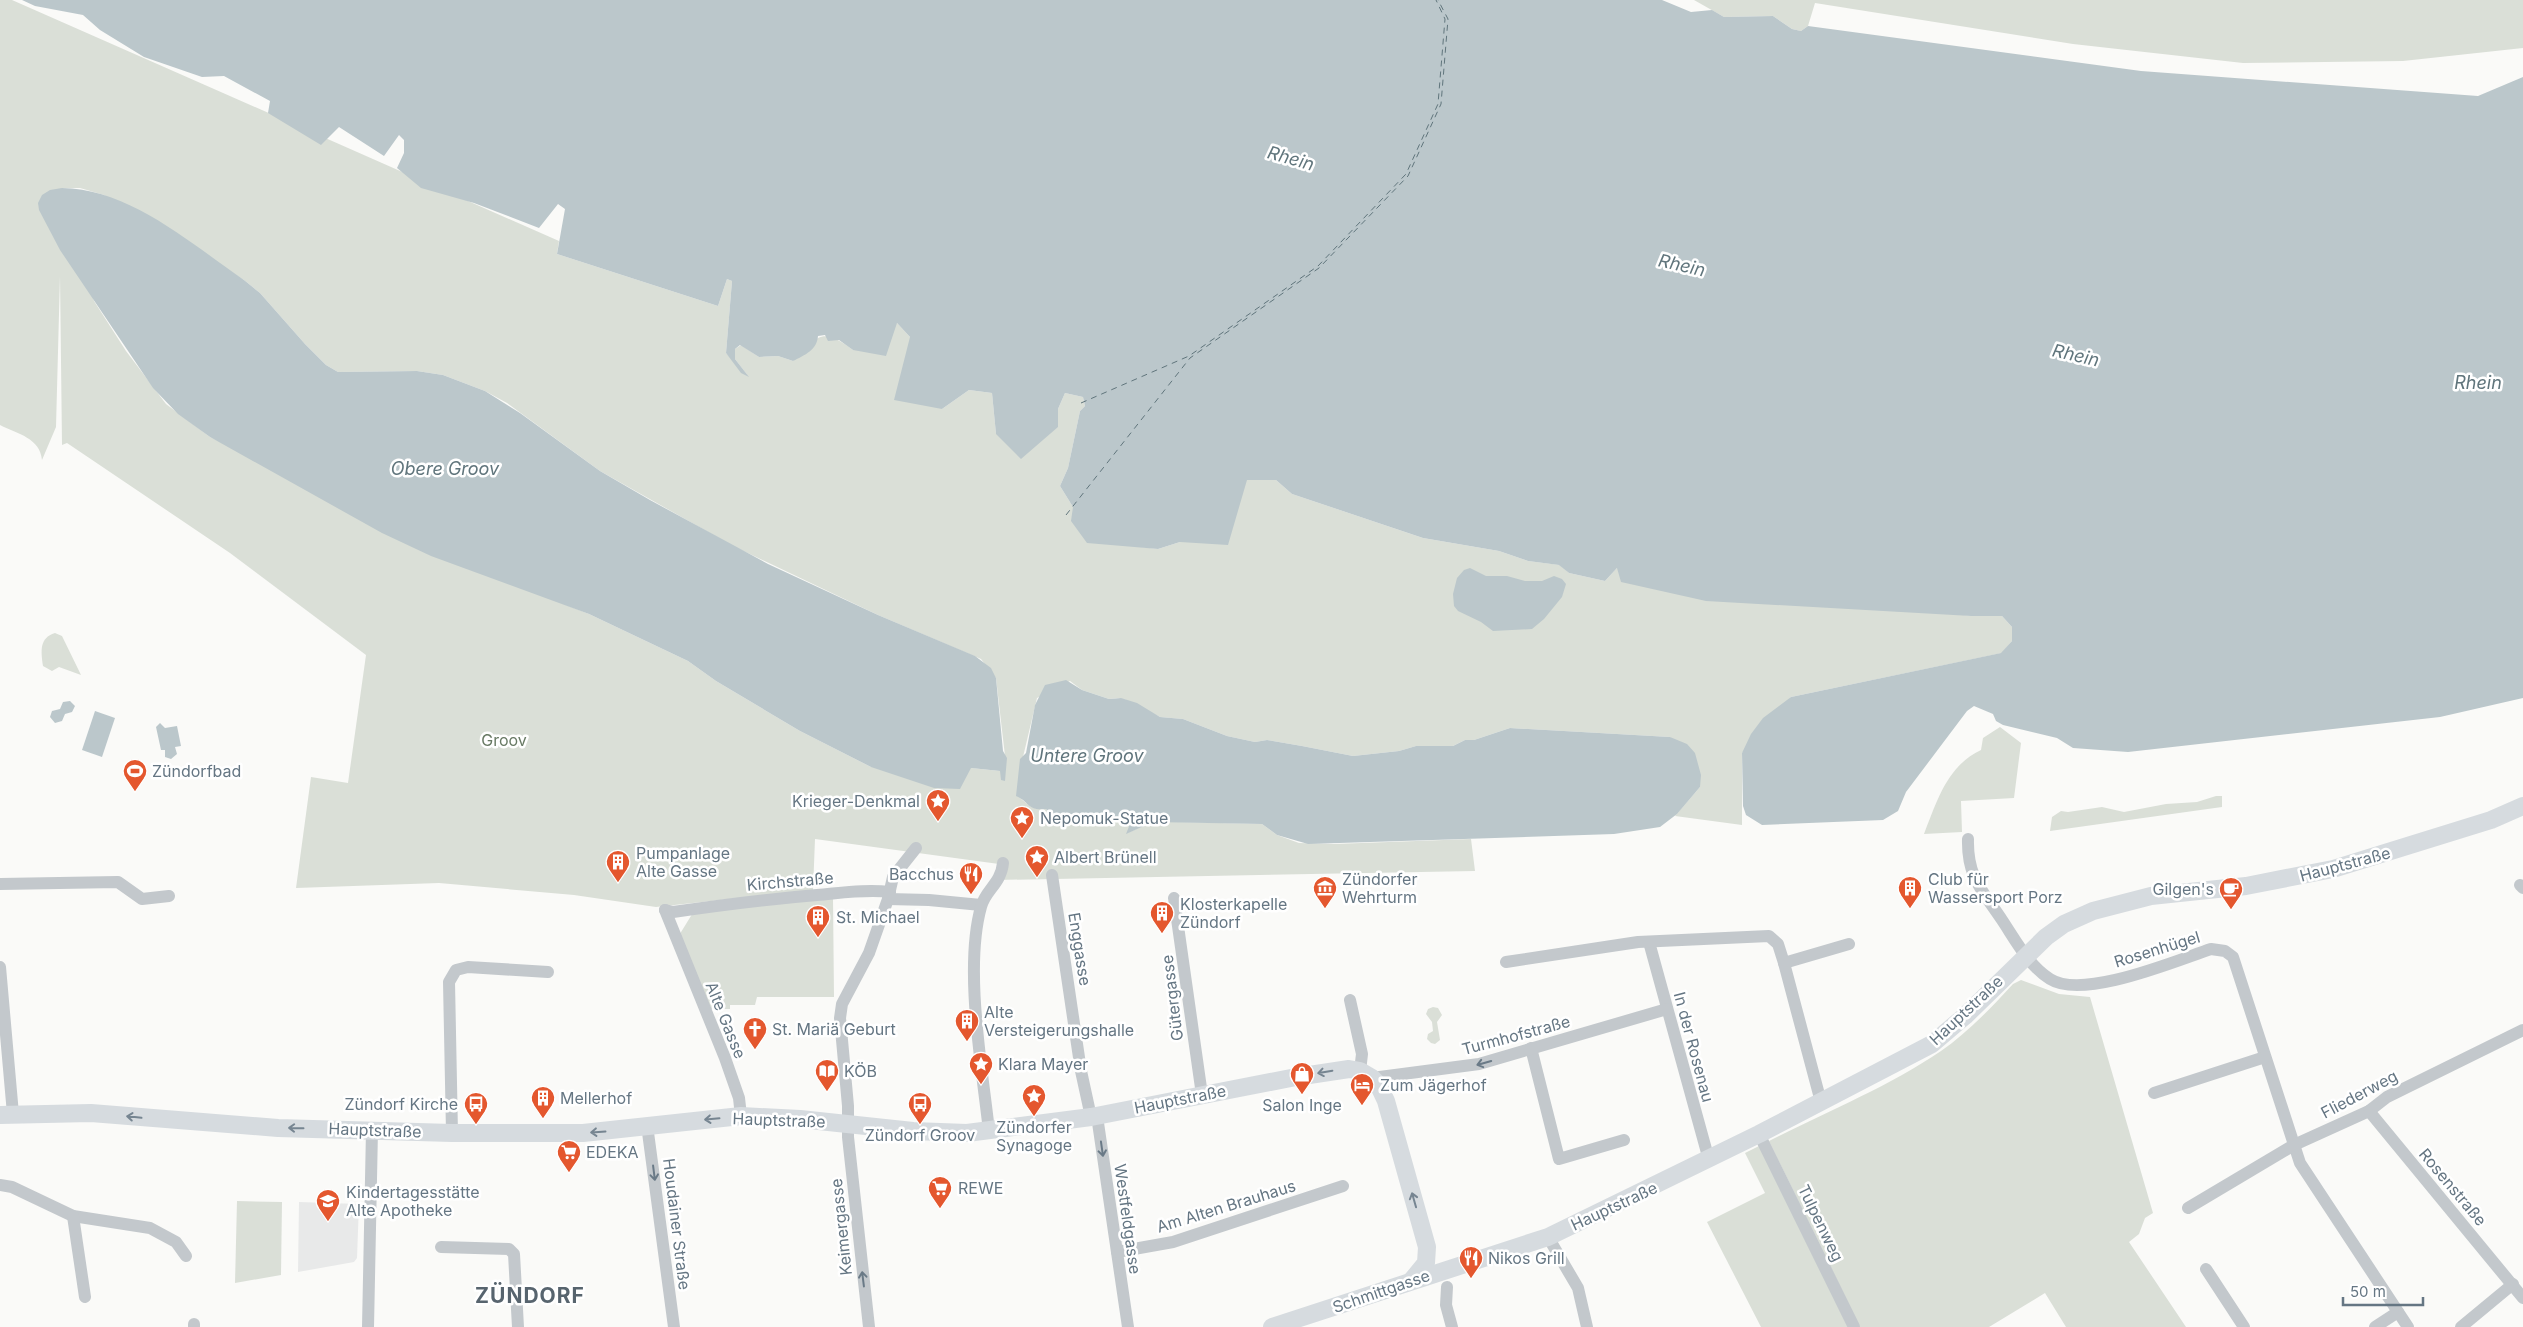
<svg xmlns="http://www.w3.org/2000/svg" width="2523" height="1327" viewBox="0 0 2523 1327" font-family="Inter,sans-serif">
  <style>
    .built { fill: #e8e9e9 }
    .green { fill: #dadfd7; fill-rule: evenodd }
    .water { fill: #bbc7cb }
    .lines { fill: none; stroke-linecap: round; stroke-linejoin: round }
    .ferry { stroke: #60757c; stroke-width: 1; stroke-dasharray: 6 5; stroke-linecap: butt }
    .minor { stroke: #c3c8cc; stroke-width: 12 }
    .secondary { stroke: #d6dbdf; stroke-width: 18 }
    .oneway { stroke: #6a7a87 }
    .oneway2 { stroke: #768591 }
    .labels { text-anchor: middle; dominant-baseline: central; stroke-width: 5; stroke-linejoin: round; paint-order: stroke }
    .park-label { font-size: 16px; fill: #687a64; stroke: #fff }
    .poi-label { font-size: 16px; fill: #657683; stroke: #fff; text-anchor: start }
    .street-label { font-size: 16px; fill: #657683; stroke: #fff }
    .water-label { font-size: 18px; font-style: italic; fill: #60757c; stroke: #fff }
    .district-label { font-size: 21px; font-weight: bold; letter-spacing: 1px; fill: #57646e; stroke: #fff }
  </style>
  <rect width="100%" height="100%" fill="#fafaf8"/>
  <path class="built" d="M299,1202L359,1204L357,1258L354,1262L298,1272Z"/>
  <g class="green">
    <path d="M0,0H12L559,241L557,254L718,306L727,279L732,281L726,353L748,376L735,359V349L741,345L759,357L778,356L793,361C818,336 821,326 853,350L897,323L910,337L942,409L969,390L992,393L996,434L1058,427V409L1065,393L1083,397L1085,406L1080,411L1068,468L1060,486L1073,507L1124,545L1158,549L1180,542L1197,541L1247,479L1276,480L1292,494L1423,538L1499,551L1528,561L1560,565L1569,573L1605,581L1617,568L1971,616H2002L2012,627V641L2002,653L1791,697L1742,753V825L1675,816L1700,787L1670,737L1510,728L1474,740H1465L1453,746H1416L1399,751L1353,756L1302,746L1267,740L1255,742L1227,736L1183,719L1160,717L1126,700L1119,698L1109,699L1082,690L1070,681L1037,698L1023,757L1018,796C1028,805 1033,810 1046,809L1049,813L1133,819L1127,833L1153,822H1178L1262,824L1277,835L1299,843L1334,844L1471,839L1475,871L997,880L999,864L815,839L813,890L656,907L574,895L439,883L296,888L311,777L348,783L366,655L230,553L67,443L62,445L60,276L56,427L42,460C40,438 18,434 0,425ZM62,188H80L104,195L244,280L260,293L305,344L326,365L338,372L417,371L443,375L485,391L507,403L600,471L733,546L878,615L981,659L996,678L1005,756L1000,771L971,768L871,767L800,731L716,681L688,661L589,614L546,597L210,437L166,404L126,351L94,301Z"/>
    <path d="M1694,0H2523V48L2403,61L2243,63L2073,44L1815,3L1808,26L1801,31L1792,29L1773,16L1724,17Z"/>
    <path d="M55,633L62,636L81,675L59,667L52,671L43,666C41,651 39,638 55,633Z"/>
    <path d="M2000,727L2021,743L2014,798L1961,801L1962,832L1924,834C1937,801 1947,766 1981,750L1983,738Z"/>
    <path d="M2216,796H2222V807L2050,831L2052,817L2061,811L2068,812L2102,807L2124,812L2166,804L2197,802Z"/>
    <path d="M833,898L834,997H757L755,1005H730V1009H707L678,937L694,911Z"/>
    <path d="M2021,980L2059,994L2090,997L2153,1213L2145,1218L2139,1234L2129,1242L2186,1327H2066L2045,1293L1989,1327H1860L1769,1141C1826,1112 1888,1087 1941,1051C1967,1033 1991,1008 2013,984Z"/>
    <path d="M1433,1007L1438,1008L1442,1015L1437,1022L1440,1040L1435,1044L1431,1043L1427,1039L1428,1034L1433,1031L1432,1022L1426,1014L1428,1009Z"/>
    <path d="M1759,1146L1848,1327H1761L1707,1222L1765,1193L1745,1153Z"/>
    <path d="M237,1201L282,1202L281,1275L235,1283Z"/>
  </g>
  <g class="water">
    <path d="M22,0H1662L1691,12L1712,10L1724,17L1773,16L1792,29L1801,31L1808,26L2141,71L2478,96L2523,77V698L2440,717L2128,752L2073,748L2057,738L2003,725L1996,721L1993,714L1974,706L1967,711L1906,792L1898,811L1883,820L1762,825L1746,815L1743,806L1742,753L1751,734L1763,718L1791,697L2001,653L2012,641V627L2002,616H1971L1706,601L1621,582L1617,568L1605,581L1569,573L1559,565L1528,561L1499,551L1423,538L1292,494L1276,480H1247L1228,545L1180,542L1158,549L1087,543L1071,521L1073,507L1060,486L1068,468L1080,411L1085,406L1083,397L1065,393L1058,409V427L1021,459L996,434L992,393L969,390L942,409L894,400L910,337L897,323L886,356L853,350L839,340L828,341L825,335L818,336C817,350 805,355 793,361L778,356L759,357L740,345L735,349V359L749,377L741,373L726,353L732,281L727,279L718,306L557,254L565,209L558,204L539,228L474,203L421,188L397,168L404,153V140L399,135L384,156L339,127L321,145L268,113L270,101L224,76L202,77L144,57L100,30L83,15L35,6Z"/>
    <path d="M62,188C130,189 190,243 244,280L260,293L305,344L326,365L338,372L417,371L443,375L485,391L520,413L600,471L650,500L768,564L878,615L975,656L991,668L996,678L1003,751L1007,758L1005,781L1001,780L1000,771L971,768L960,789L934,788L871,767L800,731L716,681L688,661L589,614L431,556L382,533L210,437L178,414L153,388L60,250L39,210L38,203L42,195L50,190Z"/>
    <path d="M1470,568L1486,576H1507L1525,581H1542L1554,576L1562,579L1566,584L1562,597L1544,619L1532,629L1493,631L1481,622L1458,611L1454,606L1453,594L1457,578L1464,570Z"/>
    <path d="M1066,680L1082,690L1109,699L1121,698L1137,703L1160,717L1183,719L1227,736L1255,742L1267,740L1302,746L1353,756L1399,751L1416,746H1453L1465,740H1474L1510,728L1670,737L1687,744L1695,753L1701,775L1700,787L1677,814L1660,827L1614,834L1308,844L1277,835L1262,824L1153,822L1126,834L1132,819L1049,813L1046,809C1027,811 1030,802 1016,796L1020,759L1026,753L1035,705L1045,685Z"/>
    <path d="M70,701L75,706L72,712L65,714L62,721L55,723L50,717L52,711L60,709L63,702Z"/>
    <path d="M95,711L115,718L102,757L82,750Z"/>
    <path d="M160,723L165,728L177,726L181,746L175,747L177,754L171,759L165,757V750H161L156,727Z"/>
  </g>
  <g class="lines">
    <g class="ferry">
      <path d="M1081,403L1189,356L1318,266L1406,174L1438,104L1445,19L1436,0"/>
      <path d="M1066,515L1190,358L1319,268L1408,176L1441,104L1448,19L1438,0"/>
    </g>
    <g class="minor">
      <path d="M1968,839C1967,877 1982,890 2002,920C2016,941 2029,966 2050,979C2083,1000 2175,961 2211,949L2225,951L2233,957L2300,1163L2408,1327"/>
      <path d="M1052,875L1081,1071L1091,1117"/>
      <path d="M0,884L118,882L142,899L169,896"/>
      <path d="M2520,885L2523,888"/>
      <path d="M1174,898L1202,1095"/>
      <path d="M888,899L929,900L981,905"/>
      <path d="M665,910L673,912C721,905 769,899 817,895C841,893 866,889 890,892"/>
      <path d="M665,910L725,1058L739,1098L741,1116"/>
      <path d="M1649,942L1709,1160"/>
      <path d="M1506,962L1638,942L1769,936L1778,944L1784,963L1821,1102"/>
      <path d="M1784,963L1849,944"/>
      <path d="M0,967L13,1114"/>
      <path d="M1350,1000L1362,1054L1360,1071"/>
      <path d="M1531,1048L1559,1159L1624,1140"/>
      <path d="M1372,1078L1479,1064L1667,1009"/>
      <path d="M2154,1093L2265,1057"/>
      <path d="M2369,1111L2523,1298"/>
      <path d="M1097,1116L1128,1327"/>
      <path d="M647,1125L674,1327"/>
      <path d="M989,1131C982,1067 964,968 981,907C985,890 1001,884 1003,863"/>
      <path d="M452,1133L449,982L456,970L468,967L548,972"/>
      <path d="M1759,1134L1854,1327"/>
      <path d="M0,1185L12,1187L73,1216L150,1228L176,1242L186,1256"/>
      <path d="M2188,1208L2294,1145L2369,1111L2387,1097L2523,1030"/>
      <path d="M73,1216L85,1297"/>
      <path d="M1548,1237L1578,1288L1587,1327"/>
      <path d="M441,1247L509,1249L514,1254L518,1327"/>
      <path d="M1117,1252L1173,1242L1343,1186"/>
      <path d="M2206,1269L2244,1327"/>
      <path d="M1447,1287L1446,1305L1452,1327"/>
      <path d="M194,1327V1324"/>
      <path d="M368,1327L372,1130"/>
      <path d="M869,1327L848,1137V1106L840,1018L842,1004L869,953L888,899L893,877L916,848"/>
      <path d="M2375,1327L2398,1312"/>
      <path d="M2461,1327L2513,1284"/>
    </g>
    <g class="secondary">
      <path d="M0,1115L91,1113L278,1128L452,1133H583L741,1116L800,1119L913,1131L967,1133L1091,1117L1296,1077L1349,1069L1360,1071L1372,1078L1378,1084L1386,1101L1427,1247L1426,1263L1412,1280"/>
      <path d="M1272,1327L1548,1237L1759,1134L1932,1044L1965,1016L2046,937L2064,924L2093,911L2151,896L2246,886L2333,869L2491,820L2523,806"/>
    </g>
  </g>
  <defs><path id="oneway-shaft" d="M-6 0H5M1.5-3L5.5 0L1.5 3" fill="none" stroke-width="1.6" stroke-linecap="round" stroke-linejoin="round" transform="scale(1.25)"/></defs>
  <g class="oneway">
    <use href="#oneway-shaft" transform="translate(1484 1063) rotate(164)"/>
    <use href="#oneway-shaft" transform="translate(1102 1149) rotate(82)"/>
    <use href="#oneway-shaft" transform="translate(654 1173) rotate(83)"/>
    <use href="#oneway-shaft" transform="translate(863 1279) rotate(-97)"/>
  </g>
  <g class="oneway2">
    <use href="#oneway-shaft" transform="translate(1325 1072) rotate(170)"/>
    <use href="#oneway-shaft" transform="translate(134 1117) rotate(-174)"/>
    <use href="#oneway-shaft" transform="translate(712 1119) rotate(175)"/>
    <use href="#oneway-shaft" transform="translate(296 1128) rotate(-179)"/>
    <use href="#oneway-shaft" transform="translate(598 1132) rotate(176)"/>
    <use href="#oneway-shaft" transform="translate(1414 1200) rotate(-106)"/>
  </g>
  <defs>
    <g id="stadium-pin" transform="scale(1.25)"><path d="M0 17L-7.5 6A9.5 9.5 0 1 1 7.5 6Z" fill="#e4572e" stroke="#fff"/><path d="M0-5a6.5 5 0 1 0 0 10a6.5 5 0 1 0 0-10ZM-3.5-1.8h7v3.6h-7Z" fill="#fff"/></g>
    <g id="sight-pin" transform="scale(1.25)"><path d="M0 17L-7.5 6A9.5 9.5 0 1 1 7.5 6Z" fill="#e4572e" stroke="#fff"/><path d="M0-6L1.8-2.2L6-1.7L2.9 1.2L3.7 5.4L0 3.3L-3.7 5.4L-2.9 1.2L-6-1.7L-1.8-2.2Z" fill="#fff"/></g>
    <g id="building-pin" transform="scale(1.25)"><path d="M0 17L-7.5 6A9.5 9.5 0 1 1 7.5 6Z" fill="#e4572e" stroke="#fff"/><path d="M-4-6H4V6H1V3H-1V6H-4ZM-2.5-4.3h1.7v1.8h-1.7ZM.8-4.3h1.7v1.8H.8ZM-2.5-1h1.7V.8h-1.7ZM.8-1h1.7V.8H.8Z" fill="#fff"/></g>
    <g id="restaurant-pin" transform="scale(1.25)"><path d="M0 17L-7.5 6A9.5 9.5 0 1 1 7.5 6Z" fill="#e4572e" stroke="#fff"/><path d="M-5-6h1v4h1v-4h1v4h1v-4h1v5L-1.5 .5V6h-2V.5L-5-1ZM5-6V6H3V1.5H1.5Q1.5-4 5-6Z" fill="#fff"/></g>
    <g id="museum-pin" transform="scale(1.25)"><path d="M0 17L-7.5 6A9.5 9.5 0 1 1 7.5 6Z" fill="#e4572e" stroke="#fff"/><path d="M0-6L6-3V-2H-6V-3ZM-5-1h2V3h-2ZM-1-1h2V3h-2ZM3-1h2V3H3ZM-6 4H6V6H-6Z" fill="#fff"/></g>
    <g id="cafe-pin" transform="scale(1.25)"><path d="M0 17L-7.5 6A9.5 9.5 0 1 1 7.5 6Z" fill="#e4572e" stroke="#fff"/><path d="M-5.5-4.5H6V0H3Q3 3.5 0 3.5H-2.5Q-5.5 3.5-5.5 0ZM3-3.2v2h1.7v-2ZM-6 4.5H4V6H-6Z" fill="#fff"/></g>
    <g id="church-pin" transform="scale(1.25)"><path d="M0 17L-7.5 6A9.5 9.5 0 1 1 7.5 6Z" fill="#e4572e" stroke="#fff"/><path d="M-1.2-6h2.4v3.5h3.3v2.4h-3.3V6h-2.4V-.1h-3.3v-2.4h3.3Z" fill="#fff"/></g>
    <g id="library-pin" transform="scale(1.25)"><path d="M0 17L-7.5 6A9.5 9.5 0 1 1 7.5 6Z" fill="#e4572e" stroke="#fff"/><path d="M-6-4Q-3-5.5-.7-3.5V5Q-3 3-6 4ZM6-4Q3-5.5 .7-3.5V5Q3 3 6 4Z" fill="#fff"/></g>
    <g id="shop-pin" transform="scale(1.25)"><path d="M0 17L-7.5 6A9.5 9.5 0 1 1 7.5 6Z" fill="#e4572e" stroke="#fff"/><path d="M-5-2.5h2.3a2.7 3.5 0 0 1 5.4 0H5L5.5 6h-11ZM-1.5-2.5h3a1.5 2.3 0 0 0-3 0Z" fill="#fff"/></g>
    <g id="hotel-pin" transform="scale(1.25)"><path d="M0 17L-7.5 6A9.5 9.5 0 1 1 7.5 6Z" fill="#e4572e" stroke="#fff"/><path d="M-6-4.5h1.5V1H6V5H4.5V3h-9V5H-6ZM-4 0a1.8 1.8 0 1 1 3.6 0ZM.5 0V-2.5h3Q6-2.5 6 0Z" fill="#fff"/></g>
    <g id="bus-pin" transform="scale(1.25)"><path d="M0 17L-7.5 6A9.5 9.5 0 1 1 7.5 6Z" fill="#e4572e" stroke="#fff"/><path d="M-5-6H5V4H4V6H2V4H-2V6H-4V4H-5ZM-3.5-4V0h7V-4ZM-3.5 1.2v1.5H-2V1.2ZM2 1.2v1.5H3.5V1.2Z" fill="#fff"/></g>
    <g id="supermarket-pin" transform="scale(1.25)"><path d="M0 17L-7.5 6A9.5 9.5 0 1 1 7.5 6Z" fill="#e4572e" stroke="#fff"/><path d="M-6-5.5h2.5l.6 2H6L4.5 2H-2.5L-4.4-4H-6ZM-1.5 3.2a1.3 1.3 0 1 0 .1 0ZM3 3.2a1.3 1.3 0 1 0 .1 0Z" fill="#fff"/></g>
    <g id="school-pin" transform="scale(1.25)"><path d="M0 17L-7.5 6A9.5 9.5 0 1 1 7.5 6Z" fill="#e4572e" stroke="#fff"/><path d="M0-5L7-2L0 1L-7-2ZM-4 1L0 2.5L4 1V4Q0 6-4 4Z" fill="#fff"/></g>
  </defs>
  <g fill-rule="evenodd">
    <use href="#stadium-pin" x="135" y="771"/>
    <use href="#sight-pin" x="938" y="801"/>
    <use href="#sight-pin" x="1022" y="818"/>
    <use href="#sight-pin" x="1037" y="857"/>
    <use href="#building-pin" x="618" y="862"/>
    <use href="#restaurant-pin" x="971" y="874"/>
    <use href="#museum-pin" x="1325" y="888"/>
    <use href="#building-pin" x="1910" y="888"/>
    <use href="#cafe-pin" x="2231" y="889"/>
    <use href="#building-pin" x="1162" y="913"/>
    <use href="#building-pin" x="818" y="917"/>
    <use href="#building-pin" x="967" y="1021"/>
    <use href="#church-pin" x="755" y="1029"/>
    <use href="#sight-pin" x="981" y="1064"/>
    <use href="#library-pin" x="827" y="1071"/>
    <use href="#shop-pin" x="1302" y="1074"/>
    <use href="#hotel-pin" x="1362" y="1085"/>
    <use href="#sight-pin" x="1034" y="1096"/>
    <use href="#building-pin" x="543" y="1098"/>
    <use href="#bus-pin" x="476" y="1104"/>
    <use href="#bus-pin" x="920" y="1104"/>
    <use href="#supermarket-pin" x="569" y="1152"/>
    <use href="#supermarket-pin" x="940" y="1188"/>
    <use href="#school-pin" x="328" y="1201"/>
    <use href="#restaurant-pin" x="1471" y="1258"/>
  </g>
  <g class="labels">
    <g class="park-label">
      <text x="504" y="740">Groov</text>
    </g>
    <g class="poi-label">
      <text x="152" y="771">Zündorfbad</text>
      <text x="920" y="801" text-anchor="end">Krieger-Denkmal</text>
      <text x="1040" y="818">Nepomuk-Statue</text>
      <text x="636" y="853">Pumpanlage<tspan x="636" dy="18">Alte Gasse</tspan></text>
      <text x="1054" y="857">Albert Brünell</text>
      <text x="954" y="874" text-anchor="end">Bacchus</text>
      <text x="1342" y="879">Zündorfer<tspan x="1342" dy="18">Wehrturm</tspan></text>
      <text x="1928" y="879">Club für<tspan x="1928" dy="18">Wassersport Porz</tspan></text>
      <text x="2214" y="889" text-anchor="end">Gilgen's</text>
      <text x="1180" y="904">Klosterkapelle<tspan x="1180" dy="18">Zündorf</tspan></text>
      <text x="836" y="917">St. Michael</text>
      <text x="984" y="1012">Alte<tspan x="984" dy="18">Versteigerungshalle</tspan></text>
      <text x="772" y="1029">St. Mariä Geburt</text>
      <text x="998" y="1064">Klara Mayer</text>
      <text x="844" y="1071">KÖB</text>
      <text x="1380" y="1085">Zum Jägerhof</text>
      <text x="560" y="1098">Mellerhof</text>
      <text x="458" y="1104" text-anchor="end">Zündorf Kirche</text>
      <text x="1302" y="1105" text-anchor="middle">Salon Inge</text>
      <text x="1034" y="1127" text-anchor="middle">Zündorfer<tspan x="1034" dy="18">Synagoge</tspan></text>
      <text x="920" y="1135" text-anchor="middle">Zündorf Groov</text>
      <text x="586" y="1152">EDEKA</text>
      <text x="958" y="1188">REWE</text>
      <text x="346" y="1192">Kindertagesstätte<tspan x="346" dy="18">Alte Apotheke</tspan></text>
      <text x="1488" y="1258">Nikos Grill</text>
    </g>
    <g class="street-label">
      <text transform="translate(2345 864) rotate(-15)">Hauptstraße</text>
      <text transform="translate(790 881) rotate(-5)">Kirchstraße</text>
      <text transform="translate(1080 949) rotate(81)">Enggasse</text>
      <text transform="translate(2157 949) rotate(-17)">Rosenhügel</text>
      <text transform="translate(1172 998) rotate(-97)">Gütergasse</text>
      <text transform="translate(1966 1010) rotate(-43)">Hauptstraße</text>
      <text transform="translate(726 1020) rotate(68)">Alte Gasse</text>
      <text transform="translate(1516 1035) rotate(-15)">Turmhofstraße</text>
      <text transform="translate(1694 1047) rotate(75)">In der Rosenau</text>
      <text transform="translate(2359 1094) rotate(-28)">Fliederweg</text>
      <text transform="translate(1180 1099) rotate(-11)">Hauptstraße</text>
      <text transform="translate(779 1120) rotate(2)">Hauptstraße</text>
      <text transform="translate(375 1130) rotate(2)">Hauptstraße</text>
      <text transform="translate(2453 1187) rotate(50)">Rosenstraße</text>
      <text transform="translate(1226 1206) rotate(-17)">Am Alten Brauhaus</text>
      <text transform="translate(1614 1206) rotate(-25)">Hauptstraße</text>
      <text transform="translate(1128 1219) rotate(82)">Westfeldgasse</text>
      <text transform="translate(1821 1223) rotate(64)">Tulpenweg</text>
      <text transform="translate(677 1224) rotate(83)">Houdainer Straße</text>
      <text transform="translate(841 1227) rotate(-96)">Keimergasse</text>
      <text transform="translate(1381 1291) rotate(-19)">Schmittgasse</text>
    </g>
    <g class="water-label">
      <text transform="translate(1291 158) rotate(16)">Rhein</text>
      <text transform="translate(1682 265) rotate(13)">Rhein</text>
      <text transform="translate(2076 355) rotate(13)">Rhein</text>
      <text x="2478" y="382">Rhein</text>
      <text x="445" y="468">Obere Groov</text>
      <text x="1087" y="755">Untere Groov</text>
    </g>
    <g class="district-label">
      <text x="530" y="1295">ZÜNDORF</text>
    </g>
  </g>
  <path d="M2343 1297v8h80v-8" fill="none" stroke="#657683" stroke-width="2.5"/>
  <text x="2350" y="1297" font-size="15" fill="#657683" stroke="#ffffff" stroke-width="4" paint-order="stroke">50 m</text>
</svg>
